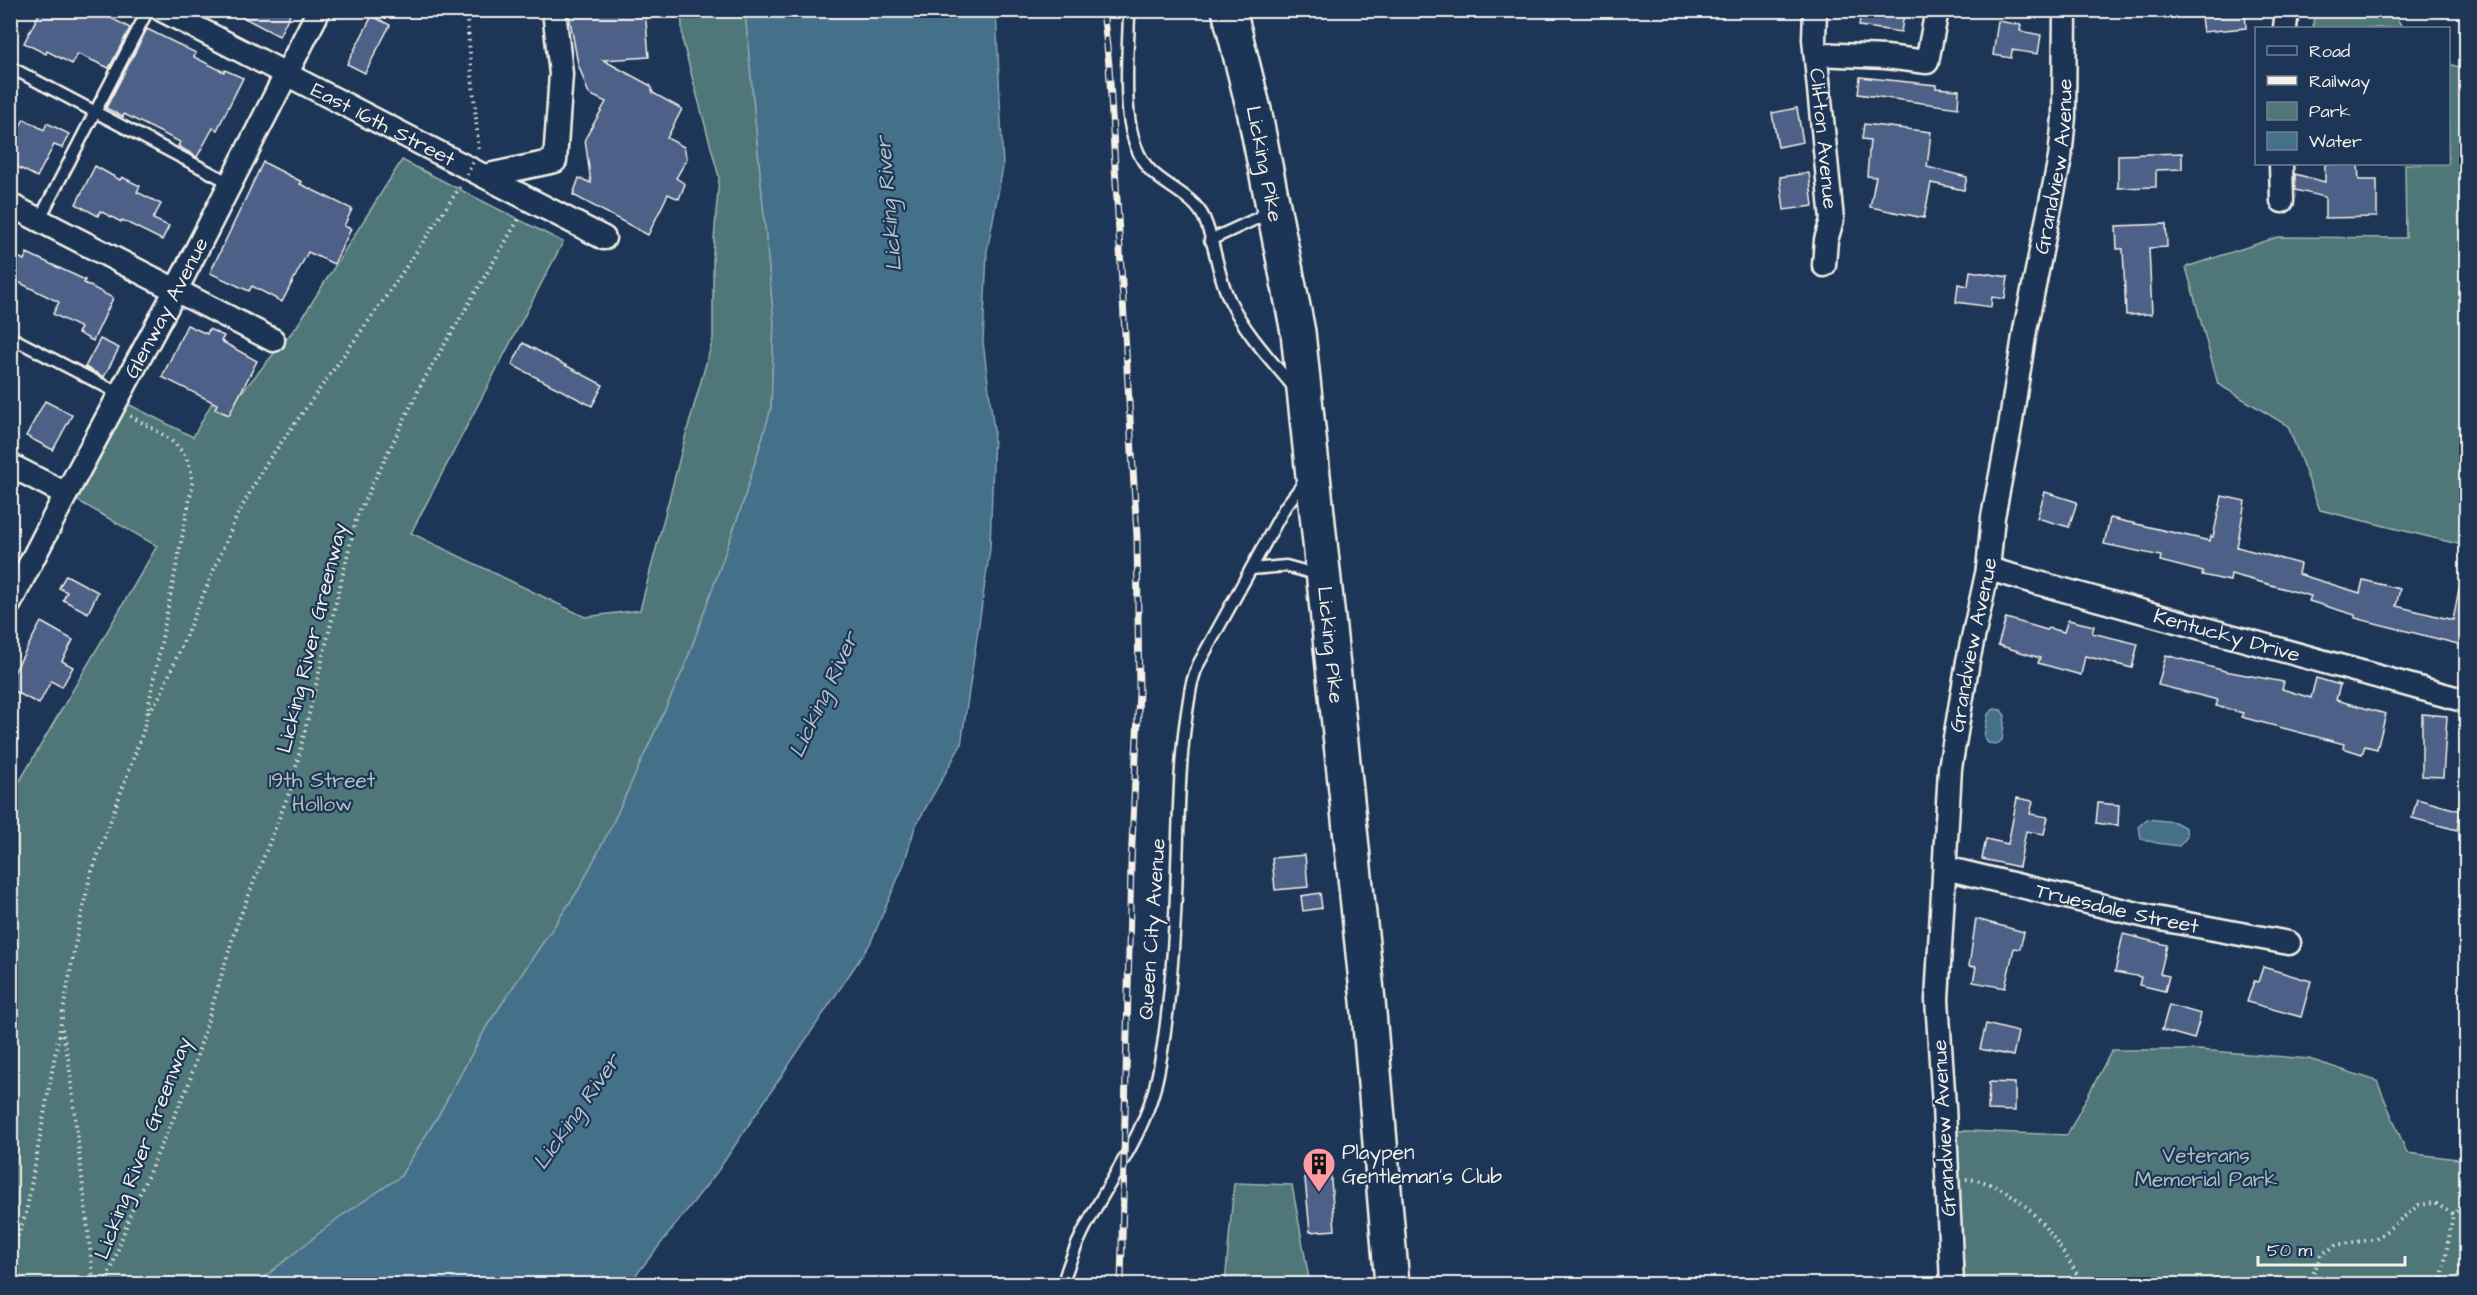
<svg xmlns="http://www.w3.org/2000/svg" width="2477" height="1295" viewBox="0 0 2477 1295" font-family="'Architects Daughter',sans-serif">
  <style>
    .green { fill: #507678; stroke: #a2b4b0; stroke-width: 1.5 }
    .water { fill: #45708a; stroke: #8ba4b0; stroke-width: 1.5 }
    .building { fill: #4e6087; stroke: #f4f1e8; stroke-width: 1.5 }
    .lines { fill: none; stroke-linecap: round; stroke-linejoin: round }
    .service-casing { stroke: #f4f1e8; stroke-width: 15 }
    .minor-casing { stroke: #f4f1e8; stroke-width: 27 }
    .primary-casing { stroke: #f4f1e8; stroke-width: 38 }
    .path { stroke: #f4f1e8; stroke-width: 4; stroke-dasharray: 1.5 4.5; stroke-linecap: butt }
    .service { stroke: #1d3557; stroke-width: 10 }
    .minor { stroke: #1d3557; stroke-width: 22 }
    .primary { stroke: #1d3557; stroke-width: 33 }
    .rail-casing { stroke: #f4f1e8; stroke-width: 7 }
    .rail { stroke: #1d3557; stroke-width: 4.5; stroke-dasharray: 14; stroke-linecap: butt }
    .path-bridge { stroke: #f4f1e8; stroke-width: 4; stroke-dasharray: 1.5 4.5; stroke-linecap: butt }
    .labels { text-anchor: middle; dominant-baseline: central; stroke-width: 4.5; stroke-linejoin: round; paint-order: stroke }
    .street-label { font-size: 21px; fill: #f4f1e8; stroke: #1d3557 }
    .park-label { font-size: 21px; fill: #b2c0bb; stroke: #1d3557 }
    .poi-label { font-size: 21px; fill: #f4f1e8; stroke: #1d3557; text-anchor: start }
    .water-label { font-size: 22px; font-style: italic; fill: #b7c4c7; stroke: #1d3557 }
  </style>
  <rect width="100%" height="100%" fill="#1d3557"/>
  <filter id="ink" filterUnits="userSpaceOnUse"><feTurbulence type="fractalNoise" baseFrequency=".0167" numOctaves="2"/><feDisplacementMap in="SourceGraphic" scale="12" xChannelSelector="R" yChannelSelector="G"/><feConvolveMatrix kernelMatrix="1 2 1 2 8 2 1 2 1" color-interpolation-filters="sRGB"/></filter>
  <g filter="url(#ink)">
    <g class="green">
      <path d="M681,11H745L774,322L771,409L742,506L685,666L612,825L579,889L487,1026L438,1116L400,1177L337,1219L256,1284H11V796L157,546L66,494L126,403L193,437L219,390L236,399L297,326L402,160L563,242L411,533L585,617L640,610L686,434L713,339V253L719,177L683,43Z"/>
      <path d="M2314,11H2392L2403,28H2313Z"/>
      <path d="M2449,64L2466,69V546L2320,510L2288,426L2218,384L2186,267L2278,237L2406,238L2405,164H2448Z"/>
      <path d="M2112,1050H2199L2309,1059L2377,1081L2407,1153L2466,1160V1284H1952L1945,1130L2067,1135Z"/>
      <path d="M1234,1183L1292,1185L1310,1284H1225Z"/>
    </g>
    <g class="water">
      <path d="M745,11H996L1003,167L987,251L983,342L994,431L990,549L961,745L915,827L904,864L870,944L717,1172L629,1284H256L337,1219L400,1177L438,1116L487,1026L579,889L612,825L685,666L742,506L771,409L774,322Z"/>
      <path d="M1994,709L2001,710L2005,716L2002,740L1997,744L1988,743L1984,736L1988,714Z"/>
      <path d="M2147,819L2175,822L2186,828L2187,837L2179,846L2157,843L2141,839L2139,826Z"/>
    </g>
    <g class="building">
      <path d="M41,10H96L130,28L109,68L78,54L72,64L47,51L46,54L24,43Z"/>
      <path d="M229,10H292L279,36Z"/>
      <path d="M568,10H645L649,57L603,60L651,86L653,93L682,109L667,138L684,147L687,159L676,178L685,184L679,199L668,194L648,235L573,195L579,178L591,183L585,139L606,102L589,94L578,64Z"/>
      <path d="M1861,10L1904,14L1901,32L1859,26Z"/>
      <path d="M2200,10H2245L2246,28L2203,32Z"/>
      <path d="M372,16L390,25L365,73L347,64Z"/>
      <path d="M1998,21L2021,25L2020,31L2041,35L2038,54L2012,50L2011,58L1993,55Z"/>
      <path d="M147,29L196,53L194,57L224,72L225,70L243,78L217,130L213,128L197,157L178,146L180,142L124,114L123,117L106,108Z"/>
      <path d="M1860,77L1936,85V88L1959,90L1958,108L1858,94Z"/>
      <path d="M1797,108L1803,142L1778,147L1772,113Z"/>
      <path d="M24,119L44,130L47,123L69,134L62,148L54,145L37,177L10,163V124L19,128Z"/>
      <path d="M1864,124L1931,132L1927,167L1967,177L1964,190L1931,183L1924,218L1870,207L1876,177L1867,176L1870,140L1862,139Z"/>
      <path d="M2182,153V169L2156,170V187L2118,188V155Z"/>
      <path d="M263,162L302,182L300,184L352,209L344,226L351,229L334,264L308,252L282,302L252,286L249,291L210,273Z"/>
      <path d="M2325,164H2358L2359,180H2377V217L2325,218V197L2295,190V174L2325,182Z"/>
      <path d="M95,166L120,180L122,177L140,186L137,192L161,204L153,219L169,226L162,240L122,220L121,222L100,211L98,216L76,204Z"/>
      <path d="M1809,173L1813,206L1784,210L1780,177Z"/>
      <path d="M2166,224L2167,247L2149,248L2152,314L2126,315L2123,249H2117L2116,226Z"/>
      <path d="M10,253L24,260L27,253L85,280L84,283L113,298L93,341L78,333L81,328L53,314L59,302L10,278Z"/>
      <path d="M1970,271L2008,277L2005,299L1992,297L1991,307L1956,302L1958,284L1968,286Z"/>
      <path d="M187,325L207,334L209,329L224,336L221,341L257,361L229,415L215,409L217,404L162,377Z"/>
      <path d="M100,339L119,348L104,377L85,367Z"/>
      <path d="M523,343L603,385L592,406L512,365Z"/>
      <path d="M45,401L72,415L53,450L26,436Z"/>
      <path d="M2045,492L2077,502L2069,527L2037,518Z"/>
      <path d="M2222,496L2245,501L2237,547L2300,564L2298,574L2360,593L2363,580L2400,589L2396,606L2453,620L2459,589L2466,590V646L2355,618V615L2309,601L2311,596L2231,574L2230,581L2202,575L2203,572L2160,561L2161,556L2104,544L2110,518L2210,541L2211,536L2213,537Z"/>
      <path d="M66,575L98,592L88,613L63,600L67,592L59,588Z"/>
      <path d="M2006,618L2047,630L2048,628L2064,632L2068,620L2094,626L2092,633L2138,644L2132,668L2085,656L2081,675L2038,663L2040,658L1998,645Z"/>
      <path d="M41,622L73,640L62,661L73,667L62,687L51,681L39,704L10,689V680Z"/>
      <path d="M2166,655L2225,671L2284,682L2282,689L2311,698L2316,678L2340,685L2336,700L2386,714L2377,749L2365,746L2362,754L2343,748L2344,744L2241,717L2243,713L2216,706L2218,700L2158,685Z"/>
      <path d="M2422,714L2447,716L2443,777L2422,776Z"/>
      <path d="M2017,798L2033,801L2030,814L2048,817L2044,834L2026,831L2019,867L1982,859L1986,839L2008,844Z"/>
      <path d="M2417,799L2461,811L2457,830L2412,818Z"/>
      <path d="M2098,803L2119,805L2118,826L2096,823Z"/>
      <path d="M1305,855L1308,887L1275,890L1272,858Z"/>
      <path d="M1320,893L1322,908L1303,911L1301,896Z"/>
      <path d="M1976,919L2024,932L2020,949L2014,948L2005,988L1973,982L1976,967L1969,966Z"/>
      <path d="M2123,934L2167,945L2160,974L2169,976L2165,991L2139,985L2141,977L2115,972Z"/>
      <path d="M2263,967L2311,981L2301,1017L2247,1002L2254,981L2258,982Z"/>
      <path d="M2169,1005L2201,1014L2194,1039L2162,1030Z"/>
      <path d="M1986,1024L2018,1032L2013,1056L1980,1049Z"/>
      <path d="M1989,1082L2015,1083V1111L1988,1110Z"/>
      <path d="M1329,1155L1335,1230L1310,1232L1303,1157Z"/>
    </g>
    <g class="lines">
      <g class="service-casing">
        <g id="service">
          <path d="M1129,10C1129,56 1117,135 1150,170C1166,187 1194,196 1204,218C1216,245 1217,275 1230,301C1246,334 1272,361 1295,389"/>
          <path d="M10,67L230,183"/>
          <path d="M39,220L148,10"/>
          <path d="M1210,240L1271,212"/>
          <path d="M10,337L120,394"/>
          <path d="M1251,569L1286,566L1319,575"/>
          <path d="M1063,1284C1082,1209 1143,1152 1158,1074C1171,1008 1175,933 1177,866C1179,814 1179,763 1187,712C1190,694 1191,679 1199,663L1285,507L1306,480"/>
        </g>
      </g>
      <g class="minor-casing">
        <g id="minor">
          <path id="s1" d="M162,10L604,238"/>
          <path id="s2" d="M1815,10L1814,39L1832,220L1826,240L1824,265"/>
          <path d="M2285,28L2287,10"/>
          <path d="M1816,54L1886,57L1927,62L1937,10"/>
          <path d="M2281,164L2282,201"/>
          <path d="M484,176L555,161L561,74L554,10"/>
          <path d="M10,205L273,340"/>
          <path d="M10,465L66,494"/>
          <path id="s3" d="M1988,569L2466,701"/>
          <path id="s4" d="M10,603L66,494L176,290L319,10"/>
          <path id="s5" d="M1945,868L2150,917L2289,943"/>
          <path id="s6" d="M1952,1284L1944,1106L1937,1000L1950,768L1968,661L1988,569L1993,517L2009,433L2025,330L2060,158L2064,117L2065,10"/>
        </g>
      </g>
      <g class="primary-casing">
        <g id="primary">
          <path id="s7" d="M1229,10L1254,110L1298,332L1368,1001L1392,1284"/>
        </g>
      </g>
      <g class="path">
        <path d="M466,10L479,151"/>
        <path d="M149,712L161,694L236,518L265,465L385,298L460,187"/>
        <path d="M62,1029L69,1063L94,1284"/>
        <path d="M1966,1179C2022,1182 2057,1241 2083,1284"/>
        <path d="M10,1259L26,1213L78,930L90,877L144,729L192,487C194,446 161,433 130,416"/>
        <path d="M106,1284L130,1215L188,1086L236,927L291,788L357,516L423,381L520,217"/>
        <path d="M2212,1284L2216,1279L2227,1284"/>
        <path d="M2290,1284L2295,1279L2309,1284"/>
        <path d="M2309,1284L2321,1255L2336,1245L2376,1239L2419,1205L2435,1203L2453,1214L2466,1205"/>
        <path d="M2441,1284L2453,1214"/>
      </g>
      <use href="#service" class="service"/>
      <use href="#minor" class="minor"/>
      <use href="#primary" class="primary"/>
      <g class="rail-casing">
        <path id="rail" d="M1103,10L1109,65L1137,536L1139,692L1131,865L1121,1284"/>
      </g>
      <use href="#rail" class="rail"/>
      <path class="path-bridge" d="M464,180L477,154"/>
    </g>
  </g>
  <defs>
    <g id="building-pin" transform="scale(1.725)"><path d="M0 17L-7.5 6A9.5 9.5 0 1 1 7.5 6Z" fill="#ff9aa2" stroke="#1d3557"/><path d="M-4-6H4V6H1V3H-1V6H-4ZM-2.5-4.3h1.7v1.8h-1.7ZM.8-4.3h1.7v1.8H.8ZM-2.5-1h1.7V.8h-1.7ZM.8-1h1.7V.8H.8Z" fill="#111"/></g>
  </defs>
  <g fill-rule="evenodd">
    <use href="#building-pin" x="1319" y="1164"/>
  </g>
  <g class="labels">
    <g class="street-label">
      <text stroke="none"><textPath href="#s1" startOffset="249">East 16th Street</textPath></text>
      <text stroke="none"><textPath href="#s2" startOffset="129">Clifton Avenue</textPath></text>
      <text stroke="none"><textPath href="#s7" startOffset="158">Licking Pike</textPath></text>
      <text stroke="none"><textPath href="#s6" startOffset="1128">Grandview Avenue</textPath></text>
      <text stroke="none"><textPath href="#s4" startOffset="334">Glenway Avenue</textPath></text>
      <text stroke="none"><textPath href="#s3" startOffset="248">Kentucky Drive</textPath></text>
      <text transform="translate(312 638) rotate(-76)">Licking River Greenway</text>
      <text stroke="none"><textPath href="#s7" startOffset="644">Licking Pike</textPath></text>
      <text stroke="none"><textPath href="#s6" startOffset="642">Grandview Avenue</textPath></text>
      <text stroke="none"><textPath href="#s5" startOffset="177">Truesdale Street</textPath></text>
      <text transform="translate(1152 929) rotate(-86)">Queen City Avenue</text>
      <text transform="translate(1944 1128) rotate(-93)">Grandview Avenue</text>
      <text transform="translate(143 1148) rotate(-69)">Licking River Greenway</text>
    </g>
    <g class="park-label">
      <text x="322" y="780">19th Street<tspan x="322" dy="24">Hollow</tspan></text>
      <text x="2206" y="1155">Veterans<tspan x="2206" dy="24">Memorial Park</tspan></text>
    </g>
    <g class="poi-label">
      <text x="1342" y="1152">Playpen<tspan x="1342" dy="24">Gentleman's Club</tspan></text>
    </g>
    <g class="water-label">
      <text transform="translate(889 204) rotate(-95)">Licking River</text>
      <text transform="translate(824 695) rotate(-65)">Licking River</text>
      <text transform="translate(577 1112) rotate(-55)">Licking River</text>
    </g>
  </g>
  <rect width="2477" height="1295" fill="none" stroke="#1d3557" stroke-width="36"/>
  <rect x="18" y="18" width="2441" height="1259" fill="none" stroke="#f4f1e8" stroke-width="2" filter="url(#ink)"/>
  <rect x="2255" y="27" width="195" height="138" fill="#1d3557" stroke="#738091" stroke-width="1.5"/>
  <rect x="2267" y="46" width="30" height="9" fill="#1d3557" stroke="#738091" stroke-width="1.5"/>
  <text x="2309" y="57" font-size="18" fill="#f4f1e8">Road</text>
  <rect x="2267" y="76" width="30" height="9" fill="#f4f1e8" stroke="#738091" stroke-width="1.5"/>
  <text x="2309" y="87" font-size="18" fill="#f4f1e8">Railway</text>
  <rect x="2267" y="102" width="30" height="18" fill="#507678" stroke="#738091" stroke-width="1.5"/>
  <text x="2309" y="117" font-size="18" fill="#f4f1e8">Park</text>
  <rect x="2267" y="132" width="30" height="18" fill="#45708a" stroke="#738091" stroke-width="1.5"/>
  <text x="2309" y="147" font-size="18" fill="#f4f1e8">Water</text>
  <path d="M2258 1256v9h147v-9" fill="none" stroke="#f4f1e8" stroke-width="3"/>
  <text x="2267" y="1256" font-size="18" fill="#f4f1e8" stroke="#1d3557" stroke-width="4.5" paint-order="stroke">50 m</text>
</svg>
